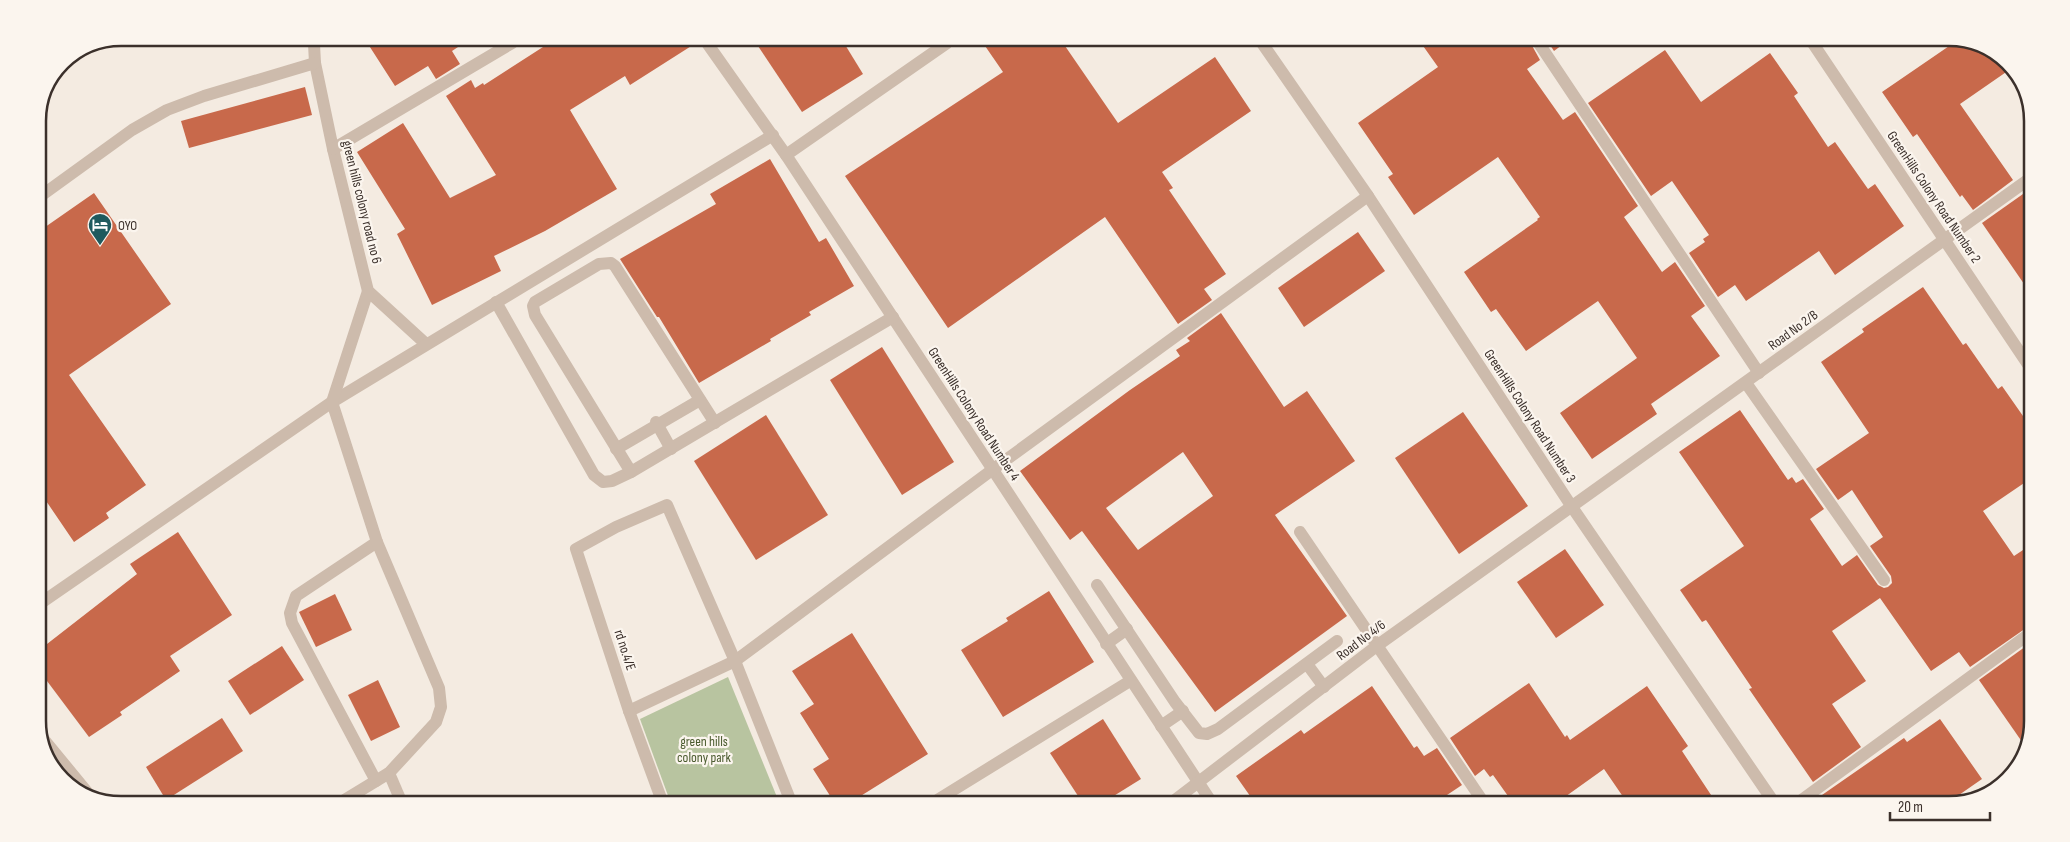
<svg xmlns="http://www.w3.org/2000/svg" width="2070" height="842" viewBox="0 0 2070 842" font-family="'Sofia Sans Condensed',sans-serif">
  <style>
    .green { fill: #b8c4a0 }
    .building { fill: #c8694b; fill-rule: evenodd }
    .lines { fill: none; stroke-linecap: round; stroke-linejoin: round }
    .minor { stroke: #cdbbac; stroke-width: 12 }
    .labels { text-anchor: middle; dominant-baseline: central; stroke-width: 4.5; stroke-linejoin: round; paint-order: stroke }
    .street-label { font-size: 14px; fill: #3b302b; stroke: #fbf5ee }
    .poi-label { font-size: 14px; fill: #3b302b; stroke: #fbf5ee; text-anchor: start }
    .park-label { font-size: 14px; fill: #4a5a2e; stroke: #fbf5ee }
    .rim { fill: none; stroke: #3b302b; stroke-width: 2.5 }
  </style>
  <rect width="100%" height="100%" fill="#f4ebe1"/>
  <path class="green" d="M728,677L779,802L670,801L640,719Z"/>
  <g class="building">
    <path d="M1530,42L1540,60L1527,69L1563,120L1575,112L1638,206L1624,217L1662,272L1675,262L1705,306L1691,316L1720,356L1651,404L1657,414L1592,459L1560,413L1637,358L1598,301L1526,351L1496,309L1491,312L1464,272L1538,220L1537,219L1540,217L1498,157L1414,215L1388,177L1393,174L1358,123L1438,67L1421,43Z"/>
    <path d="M1548,42H1566L1554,51Z"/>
    <path d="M1955,42H1976L2012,68L1960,104L2013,180L1973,210L1962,195L1960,197L1917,134L1913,137L1882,92Z"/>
    <path d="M464,43L452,51L460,64L436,79L428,66L395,86L368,44Z"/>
    <path d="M543,43H696L630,85L625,76L570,110L617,189L545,231L494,256L501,271L432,305L397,234L405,229L357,152L403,123L450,198L496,175L446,96L471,80L475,88L483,83L484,85L543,47Z"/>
    <path d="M756,43H844L863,74L802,112Z"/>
    <path d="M983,43H1063L1118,123L1215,57L1251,111L1162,172L1173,188L1169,190L1226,274L1204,289L1212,300L1178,324L1105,217L948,328L845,176L1003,72Z"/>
    <path d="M1665,50L1701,102L1770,53L1798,93L1794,96L1828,147L1835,142L1868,189L1875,184L1904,226L1835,275L1819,251L1746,301L1735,285L1718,297L1689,253L1705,242L1703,239L1709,235L1672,181L1651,196L1588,103Z"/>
    <path d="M305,87L312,115L189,148L181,121Z"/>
    <path d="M770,159L819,242L826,238L854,286L809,312L811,315L770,339L771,341L699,383L659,317H657L620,259L716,204L710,194Z"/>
    <path d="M94,193L171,304L69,375L146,485L106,513L109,518L74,542L38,489V232Z"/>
    <path d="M2023,194L2032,207L2031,294L1982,223Z"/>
    <path d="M1358,232L1385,271L1304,327L1278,288Z"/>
    <path d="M1923,287L1963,345L1966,343L1998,389L2002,386L2030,426V479L1983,511L2014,556L2029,546V626L1970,667L1959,652L1931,671L1880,598L1832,631L1866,681L1832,704L1861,747L1813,782L1749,689L1752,688L1706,620L1702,622L1680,590L1744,546L1679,452L1740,410L1788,480L1792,477L1796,483L1803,479L1824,509L1810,519L1842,566L1857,555L1878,585L1884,588L1888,587L1892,583L1891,576L1870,546L1883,537L1852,490L1838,500L1816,469L1869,433L1821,362L1864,332L1862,329Z"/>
    <path d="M1221,313L1284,407L1307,391L1355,461L1275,515L1347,616L1215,712L1082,531L1070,540L1020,471L1130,390L1180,356L1176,350L1190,341L1187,338ZM1183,452L1213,496L1138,550L1106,508Z"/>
    <path d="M882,347L954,462L902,495L830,380Z"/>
    <path d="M1463,412L1528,506L1459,554L1395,458Z"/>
    <path d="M766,415L828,515L756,560L694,461Z"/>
    <path d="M178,532L232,615L170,656L180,671L120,712L122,715L89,737L38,669V651L137,574L130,564Z"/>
    <path d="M1565,549L1604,605L1556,638L1517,582Z"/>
    <path d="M1049,591L1094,662L1003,717L961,650L1008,621L1006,618Z"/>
    <path d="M335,594L352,630L316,647L299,612Z"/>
    <path d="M852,633L928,754L851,802H834L813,769L829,759L800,713L814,704L792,671Z"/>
    <path d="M2029,644L2028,748L2027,749L1979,680Z"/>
    <path d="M282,646L304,680L250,715L228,681Z"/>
    <path d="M378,680L400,727L371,741L348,695Z"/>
    <path d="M1529,683L1565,737L1567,735L1570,740L1647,686L1688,746L1682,751L1717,804H1628L1604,769L1555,804L1513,803L1493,775L1490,777L1484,769L1475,776L1450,738Z"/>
    <path d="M1372,686L1414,748L1417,746L1424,756L1437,748L1462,785L1435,803H1255L1236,776L1301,730L1304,734Z"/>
    <path d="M222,718L243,751L166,800L146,767Z"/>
    <path d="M1103,719L1141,779L1104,802H1082L1050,753Z"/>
    <path d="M1940,719L1982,779L1946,804H1828L1822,795L1904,738L1907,742Z"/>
  </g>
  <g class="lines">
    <g class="minor">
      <path d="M1538,42L1759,373"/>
      <path d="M1812,42L2031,369"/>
      <path d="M707,43L786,155L1212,803"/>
      <path d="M1262,43L1368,196L1572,507L1775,804"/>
      <path d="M314,44L315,63L333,149L368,291L426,344"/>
      <path d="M333,149L512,43"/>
      <path d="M786,155L947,43"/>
      <path d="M38,198L132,130L167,110L204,96L315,63"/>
      <path d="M496,302L594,475L603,482L612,481L631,472L893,317"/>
      <path d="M1746,383L1884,580"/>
      <path d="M656,422L671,449"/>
      <path d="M616,449L700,400"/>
      <path d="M631,472L535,315L533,306L535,302L599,264L611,263L615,266L715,423"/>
      <path d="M1300,532L1484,803"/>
      <path d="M1097,585L1175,702L1199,733L1207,734L1218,729L1337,641"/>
      <path d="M38,605L332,402L773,135"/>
      <path d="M1106,644L1127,629"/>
      <path d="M1307,664L1324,687"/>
      <path d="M629,711L735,661L992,470L1368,196"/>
      <path d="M1161,726L1183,711"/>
      <path d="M41,736L92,798"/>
      <path d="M389,773L401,801"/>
      <path d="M376,781L292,623L290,613L296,596L377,542"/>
      <path d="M343,801L389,773L436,722L441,707L439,688L377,542L332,402L368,291"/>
      <path d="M662,801L629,711L576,549L616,527L667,505L735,661L791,802"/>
      <path d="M934,802L1130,681"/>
      <path d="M1171,803L1378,645L2032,177"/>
      <path d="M1796,804L2029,634"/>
    </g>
  </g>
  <defs>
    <g id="hotel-pin" transform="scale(1.25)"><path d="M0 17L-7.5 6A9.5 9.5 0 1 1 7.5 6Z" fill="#1f5a5e" stroke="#fbf5ee"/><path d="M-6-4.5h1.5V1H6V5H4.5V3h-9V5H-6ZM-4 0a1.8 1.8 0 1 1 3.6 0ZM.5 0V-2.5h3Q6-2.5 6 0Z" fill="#fff"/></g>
  </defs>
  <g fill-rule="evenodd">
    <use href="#hotel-pin" x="100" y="225"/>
  </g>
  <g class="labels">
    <g class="street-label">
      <text transform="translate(1934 197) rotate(56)">GreenHills Colony Road Number 2</text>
      <text transform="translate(362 202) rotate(76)">green hills colony road no 6</text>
      <text transform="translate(1793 330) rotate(-36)">Road No 2/B</text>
      <text transform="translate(974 414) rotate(57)">GreenHills Colony Road Number 4</text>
      <text transform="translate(1530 416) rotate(57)">GreenHills Colony Road Number 3</text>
      <text transform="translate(1361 640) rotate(-37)">Road No 4/6</text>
      <text transform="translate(625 650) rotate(72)">rd no.4/E</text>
    </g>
    <g class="poi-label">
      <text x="118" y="225">OYO</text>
    </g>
    <g class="park-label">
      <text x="704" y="741">green hills<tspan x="704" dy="16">colony park</tspan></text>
    </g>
  </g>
  <path d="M0 0H2070V842H0ZM121 46H1949A75 75 0 0 1 2024 121V721A75 75 0 0 1 1949 796H121A75 75 0 0 1 46 721V121A75 75 0 0 1 121 46Z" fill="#fbf5ee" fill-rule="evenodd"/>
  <path class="rim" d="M121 46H1949A75 75 0 0 1 2024 121V721A75 75 0 0 1 1949 796H121A75 75 0 0 1 46 721V121A75 75 0 0 1 121 46Z"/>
  <path d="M1890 812v8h100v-8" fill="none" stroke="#3b302b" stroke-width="2.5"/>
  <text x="1898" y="812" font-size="15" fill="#3b302b" stroke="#fbf5ee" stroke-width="4" paint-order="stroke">20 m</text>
</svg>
